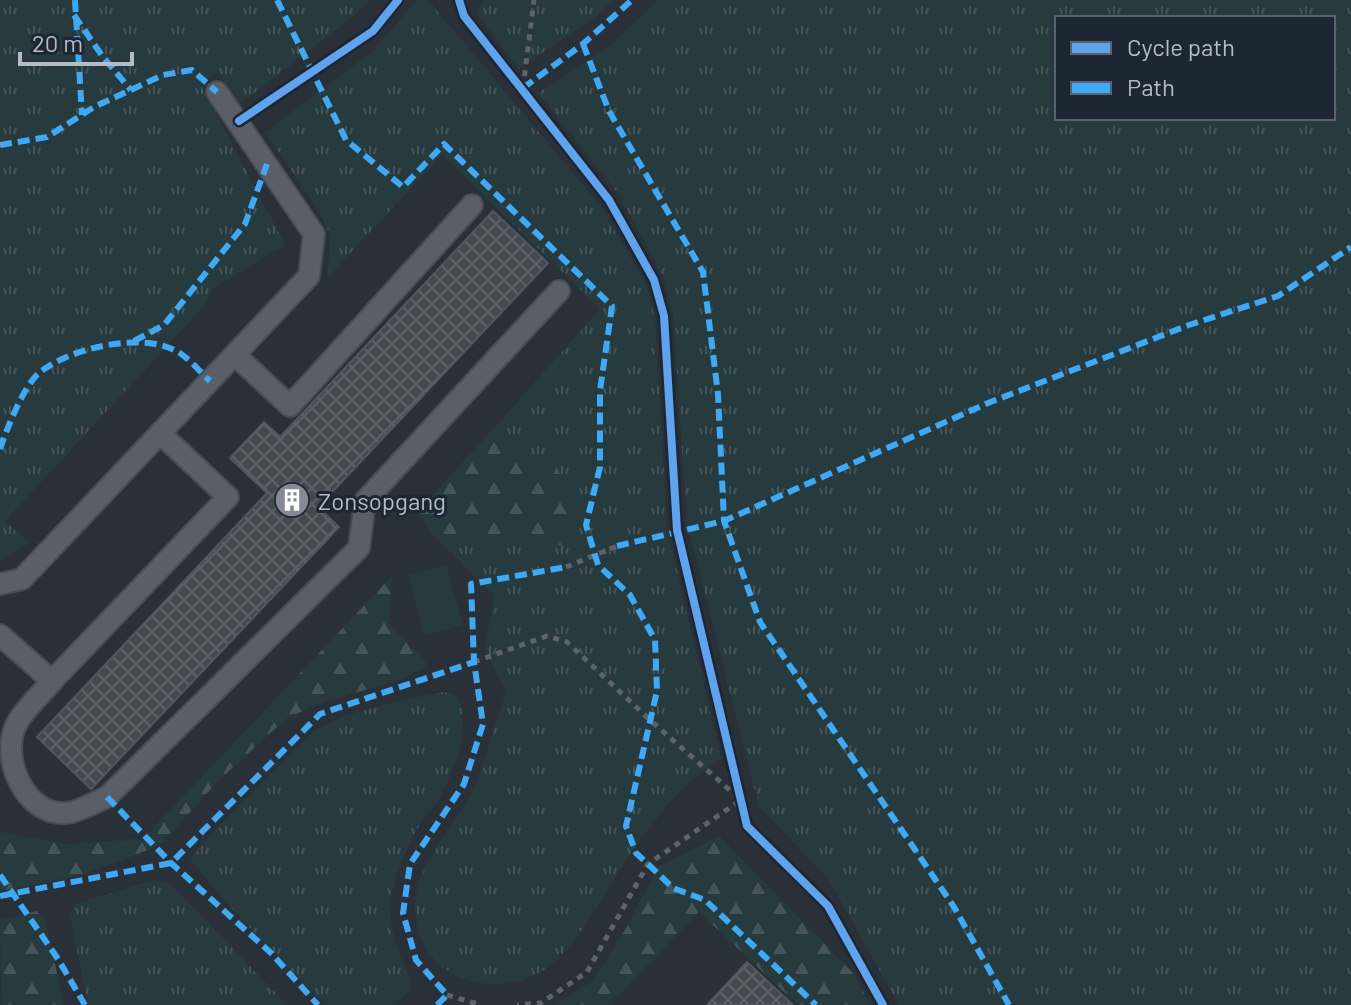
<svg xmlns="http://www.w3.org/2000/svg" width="1351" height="1005" viewBox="0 0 1351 1005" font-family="Barlow,sans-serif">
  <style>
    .grass { fill: url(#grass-tufts); fill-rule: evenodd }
    .forest { fill: url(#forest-firs) }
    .pitch { fill: #273a3e }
    .building { fill: url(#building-cross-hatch); stroke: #52575f; stroke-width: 2 }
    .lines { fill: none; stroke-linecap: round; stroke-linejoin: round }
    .lane-casing { stroke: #484c53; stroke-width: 24 }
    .path { stroke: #5d636a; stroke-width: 5; stroke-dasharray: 6 6; stroke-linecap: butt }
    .lane { stroke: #5a5e66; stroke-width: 20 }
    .quiet { stroke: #3fa9f5; stroke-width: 6; stroke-dasharray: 12 6; stroke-linecap: butt }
    .cycleway-casing { stroke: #1d2633; stroke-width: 13 }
    .cycleway { stroke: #60a3ed; stroke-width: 8 }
    .labels { text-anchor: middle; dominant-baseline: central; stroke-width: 6; stroke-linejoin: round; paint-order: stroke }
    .poi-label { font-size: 24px; fill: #b4bcc9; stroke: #1d2633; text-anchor: start }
  </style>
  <defs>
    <pattern id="grass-tufts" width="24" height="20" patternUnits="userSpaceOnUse" patternTransform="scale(2)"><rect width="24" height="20" fill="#273a3e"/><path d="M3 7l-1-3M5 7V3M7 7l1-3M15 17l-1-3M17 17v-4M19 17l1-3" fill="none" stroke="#445559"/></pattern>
    <pattern id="forest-firs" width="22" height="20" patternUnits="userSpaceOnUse" patternTransform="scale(2)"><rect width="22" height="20" fill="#273a3e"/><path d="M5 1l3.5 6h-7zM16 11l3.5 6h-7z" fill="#445559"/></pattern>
    <pattern id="building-cross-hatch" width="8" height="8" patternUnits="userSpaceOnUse" patternTransform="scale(2)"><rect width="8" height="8" fill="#444950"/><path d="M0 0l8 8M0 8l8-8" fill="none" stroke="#5d6168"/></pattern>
  </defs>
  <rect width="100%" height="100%" fill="#2a3038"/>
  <g class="grass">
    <path d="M0,0H369L354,16L241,103L237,104L219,72L200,84L286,246L271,253L214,288L205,305L5,521L29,543L0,562Z"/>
    <path d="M417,0H428L600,205L646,284L655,318L667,528L721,758C707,769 691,780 678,793C664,809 649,827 636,845C608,884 588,932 552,964C501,1005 416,982 415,909C415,859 458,828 475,785C487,755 495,723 506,693L485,649L494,595L432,534L568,546L574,484L496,426L600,309L442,155L328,277L330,234L313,202L265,132L372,52Z"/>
    <path d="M483,0H613L594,18L519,69L477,14Z"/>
    <path d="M658,0H1351V1005H899L827,877L759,807L687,523L673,315L663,276L617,192L538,93L613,43ZM1057,18H1333V118H1057Z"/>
    <path d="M444,692L458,697C471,726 455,770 440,797C433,808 424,817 418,828C405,850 391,884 390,910C390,935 402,959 410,981V990L395,1005H325L229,906L190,859L221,823L311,733L341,717L398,701Z"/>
    <path d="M154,880L169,884L181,894L287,1005H88L70,916L75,904Z"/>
  </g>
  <g class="forest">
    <path d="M496,426L574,484L568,546L432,534L417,512Z"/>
    <path d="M392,576L389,624L426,662L425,667L398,681L329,700L287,718L219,780L161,844L124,860L77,876L0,891V832L67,844L143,839Z"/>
    <path d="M719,836L854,974L870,1005H798L699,912L609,1005H554L593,981L625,930L658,867Z"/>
    <path d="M37,911L45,919L64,1005H2L0,920Z"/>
  </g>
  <path class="pitch" d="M446,565L463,625L424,635L408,575Z"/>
  <g class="building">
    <path d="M493,211L548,263L318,507L339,527L91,789L37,737L267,493L230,458L264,422L280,437Z"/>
    <path d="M747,962L793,1005H707Z"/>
  </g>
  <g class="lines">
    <g class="lane-casing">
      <g id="lane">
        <path d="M235,355L290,406L472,205"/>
        <path d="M0,584L22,579L309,276L314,234L217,92"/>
        <path d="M0,635L52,681C41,695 24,709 16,725C0,758 25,816 66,813C79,812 95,802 107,797L359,548L365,501L559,291"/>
        <path d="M52,681L228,497L160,433"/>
      </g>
    </g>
    <g class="path">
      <path d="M523,88L534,0"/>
      <path d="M566,567L617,546"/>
      <path d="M474,662L547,636L567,642L651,721L741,800L648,864L587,972L541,1003L517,1005"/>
      <path d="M447,995L481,1005"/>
    </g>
    <use href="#lane" class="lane"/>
    <g class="quiet">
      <path d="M75,0L82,115"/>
      <path d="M277,0L346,140L403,187L444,144L612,306L600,391V467L586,525L598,565L630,595L655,640L657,691L626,826L636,853L648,864L673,888L705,900L816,1005"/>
      <path d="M74,15L103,57L131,90"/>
      <path d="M583,44L609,111L703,272L718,394L724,521L760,622L954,907L1009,1005"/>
      <path d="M523,88L583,44L632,0"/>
      <path d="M0,145L47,137L94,107L163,75L192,70L217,92"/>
      <path d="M134,341L164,325L245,224L267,164"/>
      <path d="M0,449C6,431 24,385 39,373C69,348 143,331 178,352C190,359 200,372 210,381"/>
      <path d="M617,546L724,521L988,403L1189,325L1278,296L1351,247"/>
      <path d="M107,797L171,863L271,953L318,1005"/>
      <path d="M0,875L58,959L85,1005"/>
      <path d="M0,896L171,863L320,714L474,662"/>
      <path d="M437,1005L447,995L416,960L403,913L410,864L464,784L483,724L474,662L471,584L566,567"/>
    </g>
    <g class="cycleway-casing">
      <g id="cycleway">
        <path d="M459,0L464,16L609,200L654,280L664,316L677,530L747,826L828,906L883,1005"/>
        <path d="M239,121L373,31L398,0"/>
      </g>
    </g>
    <use href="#cycleway" class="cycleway"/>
  </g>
  <defs>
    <g id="building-disc" transform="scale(1.8)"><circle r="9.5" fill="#848b96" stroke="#1d2633"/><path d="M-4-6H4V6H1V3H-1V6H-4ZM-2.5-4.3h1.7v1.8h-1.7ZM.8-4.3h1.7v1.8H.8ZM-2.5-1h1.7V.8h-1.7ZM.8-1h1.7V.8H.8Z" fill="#fff"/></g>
  </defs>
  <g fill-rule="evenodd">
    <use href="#building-disc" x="292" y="500"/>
  </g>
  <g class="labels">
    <g class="poi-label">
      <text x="318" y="500">Zonsopgang</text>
    </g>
  </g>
  <rect x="1055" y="16" width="280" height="104" fill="#1d2633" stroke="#59626f" stroke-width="2"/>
  <rect x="1071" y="42" width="40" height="12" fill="#60a3ed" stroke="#59626f" stroke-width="2"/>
  <text x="1127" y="56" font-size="24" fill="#b4bcc9">Cycle path</text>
  <rect x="1071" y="82" width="40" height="12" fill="#3fa9f5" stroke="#59626f" stroke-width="2"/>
  <text x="1127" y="96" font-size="24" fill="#b4bcc9">Path</text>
  <path d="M20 52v12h112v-12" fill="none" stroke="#b4bcc9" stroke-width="4"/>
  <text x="32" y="52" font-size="24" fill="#b4bcc9" stroke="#1d2633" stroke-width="6" paint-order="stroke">20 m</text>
</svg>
